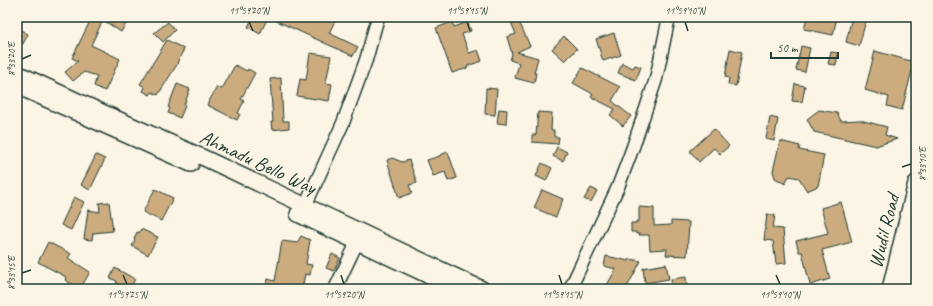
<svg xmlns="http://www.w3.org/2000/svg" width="933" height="306" viewBox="0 0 933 306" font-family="Caveat,sans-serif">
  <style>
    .building { fill: #ccab7f; stroke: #1f3d34 }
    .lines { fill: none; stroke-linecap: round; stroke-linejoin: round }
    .minor-casing { stroke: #1f3d34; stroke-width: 15 }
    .major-casing { stroke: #1f3d34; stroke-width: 18 }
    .minor { stroke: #fcf5e5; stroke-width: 12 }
    .major { stroke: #fcf5e5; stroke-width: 15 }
    .ticks { fill: none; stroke: #1f3d34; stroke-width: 1.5 }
    .labels { text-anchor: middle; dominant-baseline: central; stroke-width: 3; stroke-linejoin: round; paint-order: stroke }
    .street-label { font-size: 20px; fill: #1f3d34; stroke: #fcf5e5 }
    .neatline { fill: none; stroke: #1f3d34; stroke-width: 1.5 }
    .ticks-label { font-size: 10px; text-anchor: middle; fill: #1f3d34 }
  </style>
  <rect width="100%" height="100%" fill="#fcf5e5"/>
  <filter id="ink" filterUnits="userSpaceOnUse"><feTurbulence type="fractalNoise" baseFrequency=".025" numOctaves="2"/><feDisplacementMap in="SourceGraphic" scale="8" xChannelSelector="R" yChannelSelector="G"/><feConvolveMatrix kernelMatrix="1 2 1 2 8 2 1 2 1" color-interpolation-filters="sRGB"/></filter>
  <g filter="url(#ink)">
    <g class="building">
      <path d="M92,17H130L121,32L103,20L91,45L120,59L105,91L94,86L97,76L84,72L73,81L65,72L78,61L72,58Z"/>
      <path d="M253,17H337L329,33L358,47L353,56L268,17L260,34L248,27Z"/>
      <path d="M516,17H517L530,46L517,52L538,58L534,73H536L534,83L515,78L519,63L510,60L512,54L507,37L516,34L510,20Z"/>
      <path d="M807,17H837L833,35L804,29Z"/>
      <path d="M852,17H867L859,46L846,42Z"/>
      <path d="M168,22L175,30L163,42L154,33Z"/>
      <path d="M452,22L454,27L468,22L471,31L462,34L469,53L478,50L482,61L467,66L468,68L452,73L436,28Z"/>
      <path d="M17,28L28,34L23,44L17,41Z"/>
      <path d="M614,33L621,55L603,61L596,39Z"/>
      <path d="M564,36L577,49L565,61L552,49Z"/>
      <path d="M167,40L184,49L177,63H178L158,95L152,92L150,95L143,91L145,87L140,84Z"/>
      <path d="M801,46L810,48L805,72L796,70Z"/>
      <path d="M730,49L742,52L736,86L728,84L729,78L725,77Z"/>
      <path d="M875,51L914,62L902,110L887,106L889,97L865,90Z"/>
      <path d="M831,52L838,53L836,65L828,64Z"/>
      <path d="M310,53L331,56L326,83L332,84L329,101L297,96L300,79L306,80Z"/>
      <path d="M622,63L633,68L635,65L641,67L636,80L618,73Z"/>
      <path d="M235,65L247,71L248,69L255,73L241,99L244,101L238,113L240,114L237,120L207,105L217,87L222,89Z"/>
      <path d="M582,68L620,87L612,101L631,116L623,126L610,115L615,109L591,97L593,94L573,83Z"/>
      <path d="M281,78L283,121H289V128L272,130L271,122H273L270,79Z"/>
      <path d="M177,84L190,89L184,105L185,106L180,118L168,113L170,108L168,107Z"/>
      <path d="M795,84L805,86L802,102L792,101Z"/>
      <path d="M486,88L497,89L495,115L485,114Z"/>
      <path d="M499,109L507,110L506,124L497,123Z"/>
      <path d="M819,110L837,113L841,121L860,120L887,127L885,135L897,139L876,146L814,132L807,119Z"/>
      <path d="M538,112L552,113L551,130H554V137H559L558,144L532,142V135H536Z"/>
      <path d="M770,117L778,119L774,141L766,139Z"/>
      <path d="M714,129L729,146L720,154L714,148L699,162L690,151Z"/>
      <path d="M780,141L800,146L799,150L824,155L818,186L807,191L799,178L789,176L785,184L775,178L773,171Z"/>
      <path d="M557,147L567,152L563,161L553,156Z"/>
      <path d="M448,152L457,178L448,181L445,172L433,176L427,160L440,156V155Z"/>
      <path d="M96,155L105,159L90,190L81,185Z"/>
      <path d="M392,158L402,162L409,160L417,183L409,185L412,193L399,198L387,160Z"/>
      <path d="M542,163L552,168L546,181L536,176Z"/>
      <path d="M591,188L597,191L591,202L584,199Z"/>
      <path d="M155,189L173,198L161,221L143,212Z"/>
      <path d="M542,190L563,199L556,217L534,208Z"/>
      <path d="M74,197L84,202L71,230L61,225Z"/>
      <path d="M109,202L113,231L93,233L92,240L84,239L88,210L100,212L99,203Z"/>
      <path d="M841,202L852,242L822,250L830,279L810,285L802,252H799L796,241L828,233L821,208Z"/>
      <path d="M639,207L654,208V226L671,225V221L689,222L687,256L666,255L667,249L650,250L649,235H639L640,234H636V232H631V223H636V221H639Z"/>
      <path d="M767,214L775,215L773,228L783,229L786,263L776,264L773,241L764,240Z"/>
      <path d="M141,229L158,237L148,255L132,246L135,240L134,239L137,232L139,233Z"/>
      <path d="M301,236L310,240L306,264L312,265L310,275L305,274L302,289H265L268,279L275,281L282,241L297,243Z"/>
      <path d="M48,242L71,254L68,258L90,272L80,289L65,280L66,277L38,262Z"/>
      <path d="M332,254L340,258L334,271L326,268Z"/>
      <path d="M606,256L629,261L630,259L641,261L626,289H614L607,285L616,269L604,266Z"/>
      <path d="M666,264L669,279L645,283L643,268Z"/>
      <path d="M115,268L135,279L130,289H127L116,283L117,281L110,278Z"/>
      <path d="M686,277L687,289H672L671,279Z"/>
    </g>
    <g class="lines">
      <g class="minor-casing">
        <g id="minor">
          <path d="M302,213L343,123L366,60L378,17"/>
          <path d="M335,289L361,234"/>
          <path d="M570,289L618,187L633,147L656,79L669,17"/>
        </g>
      </g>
      <g class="major-casing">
        <g id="major">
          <path d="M17,73L84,104L202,157L482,289"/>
          <path d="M17,86L191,164"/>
          <path d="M298,214L457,289"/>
          <path d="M890,289L916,183"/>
          <path d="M902,289L916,232"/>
        </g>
      </g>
      <use href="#minor" class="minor"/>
      <use href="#major" class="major"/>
    </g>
  </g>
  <path class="ticks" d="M249,22L253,31M467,22L470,31M685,22L688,31M22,59L31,55M902,167L911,164M22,273L31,270M123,275L127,284M341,275L344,284M559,275L562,284M776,275L780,284"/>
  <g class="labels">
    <g class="street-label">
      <text transform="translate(258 162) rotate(25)">Ahmadu Bello Way</text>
      <text transform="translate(884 231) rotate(-76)">Wudil Road</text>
    </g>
  </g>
  <rect width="933" height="306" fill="none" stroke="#fcf5e5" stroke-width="44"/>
  <path d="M771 52v6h67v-6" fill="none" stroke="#1f3d34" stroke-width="2"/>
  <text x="777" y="52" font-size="12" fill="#1f3d34" stroke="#fcf5e5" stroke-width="3" paint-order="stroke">50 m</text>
  <rect x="22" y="22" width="889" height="262" class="neatline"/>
  <g class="ticks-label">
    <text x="249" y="14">11°59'20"N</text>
    <text x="467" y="14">11°59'15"N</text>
    <text x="685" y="14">11°59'10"N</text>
    <text transform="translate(11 59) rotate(-90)" y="4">8°33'20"E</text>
    <text transform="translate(922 164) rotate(-90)" y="4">8°33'10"E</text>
    <text transform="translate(11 273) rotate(-90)" y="4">8°33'15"E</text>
    <text x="127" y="298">11°59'25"N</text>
    <text x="344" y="298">11°59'20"N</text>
    <text x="562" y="298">11°59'15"N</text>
    <text x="780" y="298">11°59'10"N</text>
  </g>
</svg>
